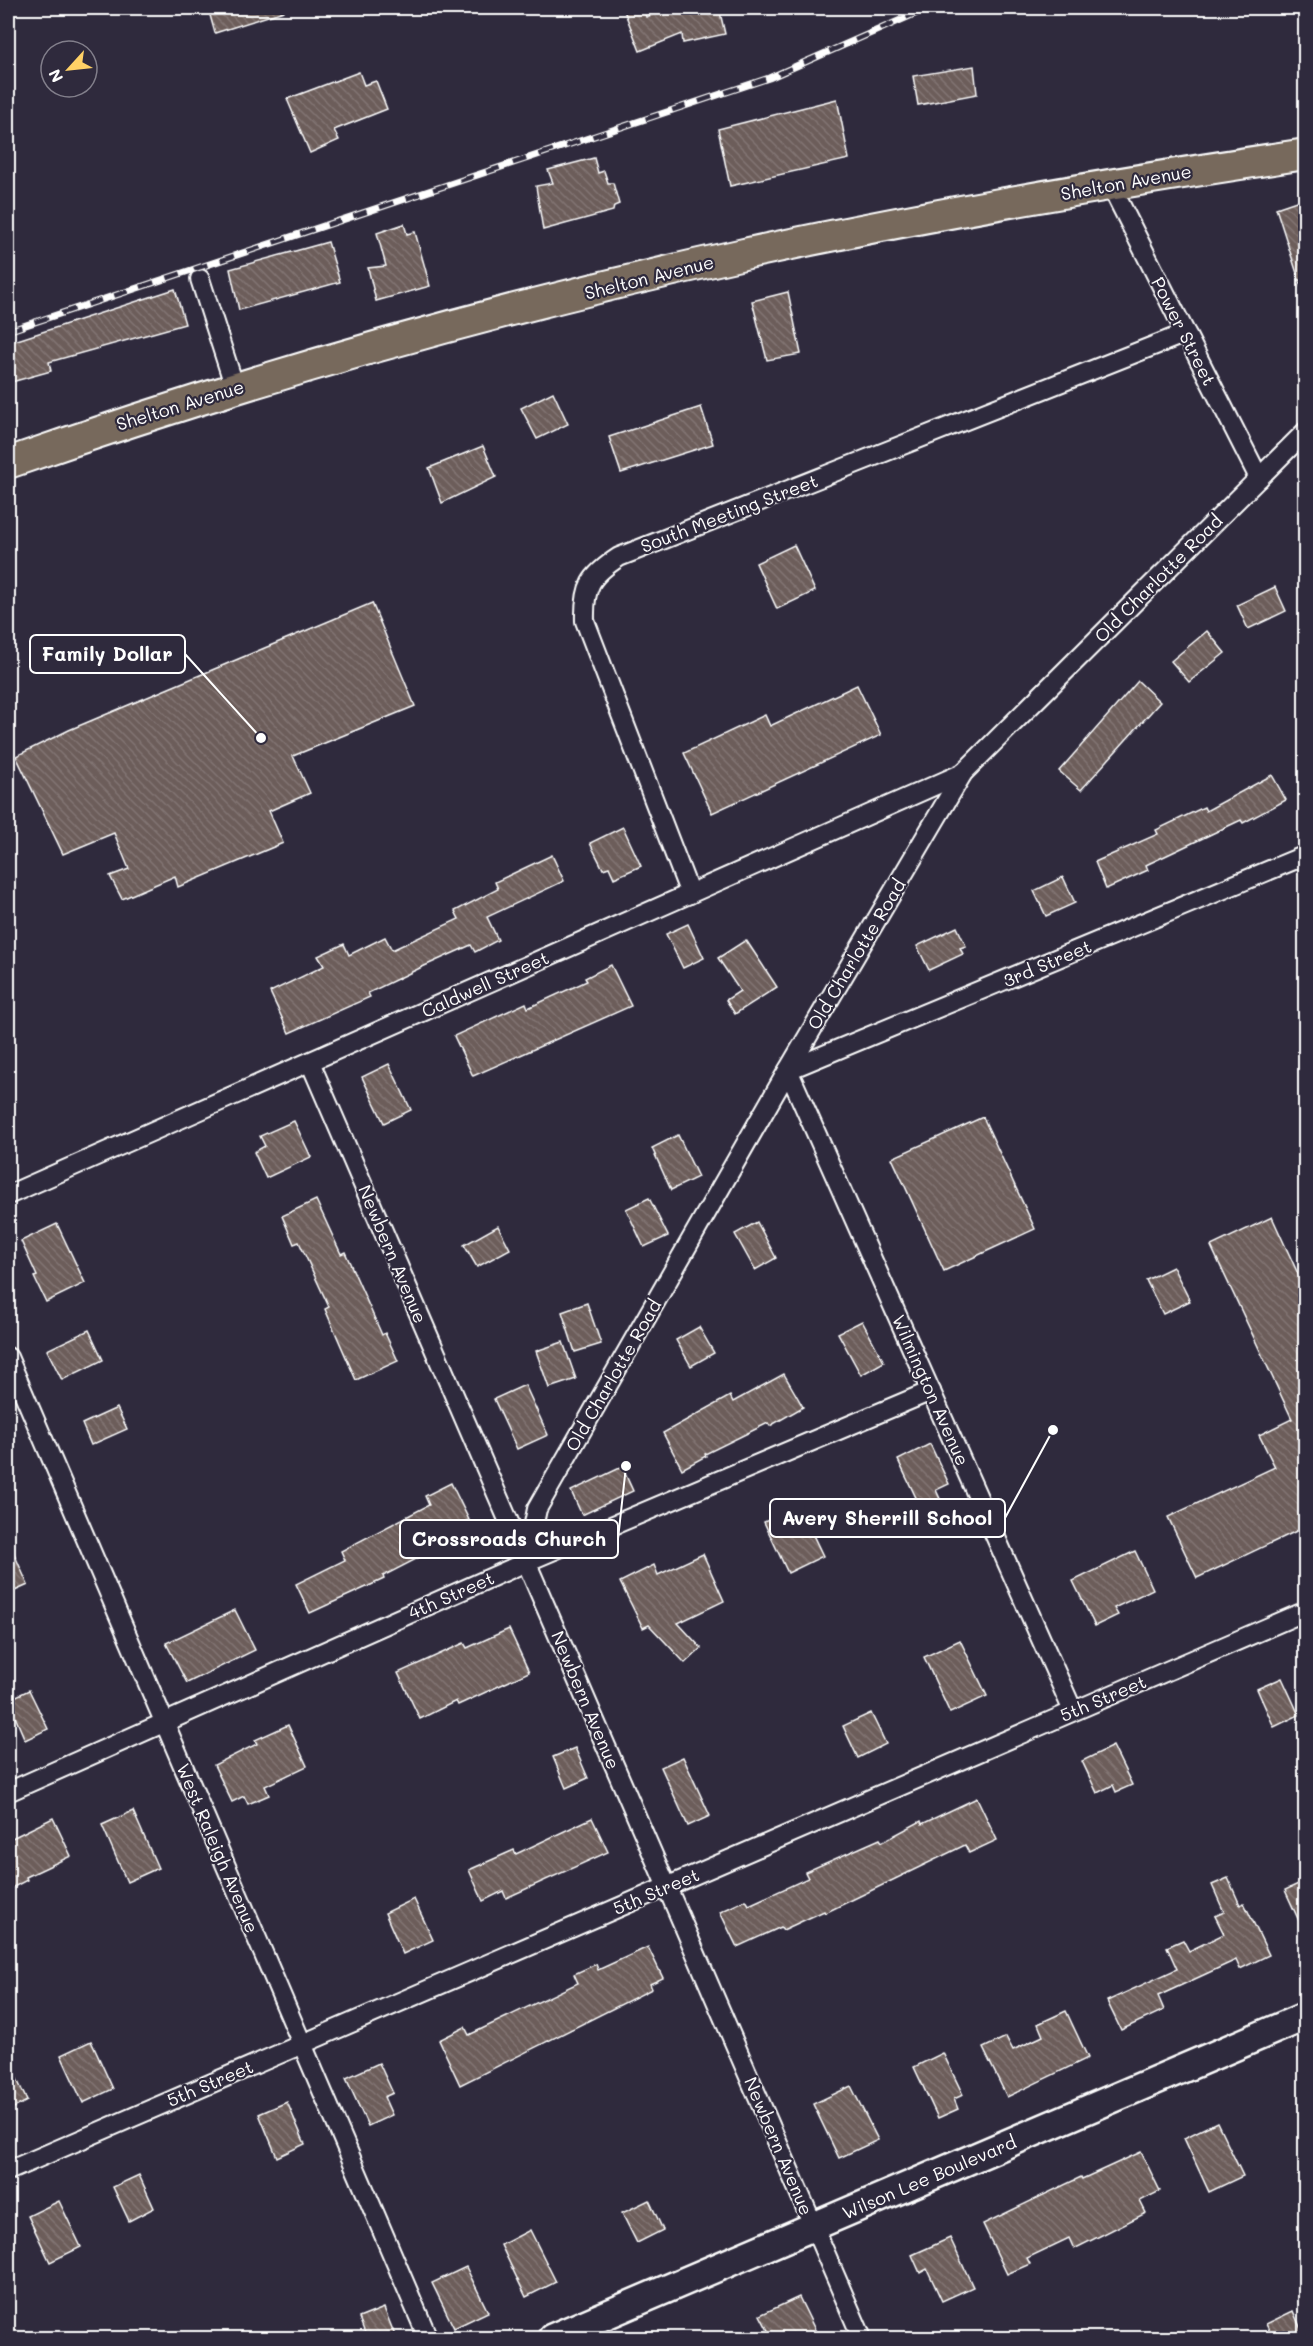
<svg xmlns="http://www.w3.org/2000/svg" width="1313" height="2346" viewBox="0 0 1313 2346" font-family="Mali,sans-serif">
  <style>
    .building { fill: url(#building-back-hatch); stroke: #fff; stroke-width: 1.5 }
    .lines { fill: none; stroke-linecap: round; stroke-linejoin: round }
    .street-casing { stroke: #fff; stroke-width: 22 }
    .secondary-casing { stroke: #fff; stroke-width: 32 }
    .primary-casing { stroke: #fff; stroke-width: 34 }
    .street { stroke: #2f2a3d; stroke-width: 18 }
    .secondary { stroke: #2f2a3d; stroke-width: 27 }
    .primary { stroke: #77695c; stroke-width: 30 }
    .rail-casing { stroke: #fff; stroke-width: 7 }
    .rail { stroke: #2f2a3d; stroke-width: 4.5; stroke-dasharray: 14; stroke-linecap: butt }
    .labels { text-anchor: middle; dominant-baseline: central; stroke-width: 4.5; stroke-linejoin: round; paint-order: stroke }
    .street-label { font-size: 18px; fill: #fff; stroke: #2f2a3d }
    .leader { fill: none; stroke: #fff; stroke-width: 2 }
    .callout-dot { fill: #fff; stroke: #2f2a3d; stroke-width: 2 }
    .callout { fill: #2f2a3d; stroke: #fff; stroke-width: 2 }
    .callout-label { font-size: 20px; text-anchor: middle; font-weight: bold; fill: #fff }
  </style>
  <defs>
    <pattern id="building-back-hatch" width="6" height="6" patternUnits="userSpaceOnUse" patternTransform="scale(1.5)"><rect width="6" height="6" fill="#6c5d5a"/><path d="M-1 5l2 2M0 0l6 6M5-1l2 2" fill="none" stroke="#827573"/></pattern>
  </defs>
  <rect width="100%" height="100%" fill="#2f2a3d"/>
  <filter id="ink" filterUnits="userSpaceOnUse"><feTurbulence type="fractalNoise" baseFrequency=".0167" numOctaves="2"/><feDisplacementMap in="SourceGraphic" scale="12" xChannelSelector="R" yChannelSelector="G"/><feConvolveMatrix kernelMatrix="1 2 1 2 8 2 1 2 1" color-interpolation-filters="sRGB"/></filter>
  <g filter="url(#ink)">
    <g class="building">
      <path d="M208,8H284V11L215,33Z"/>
      <path d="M623,8H643L646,17L670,8H719L725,34L683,43L682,34L640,51Z"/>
      <path d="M974,66L977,94L918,105L913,76Z"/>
      <path d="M359,72L364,85L376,81L387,109L334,130L339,140L310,153L287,99Z"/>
      <path d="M837,99L849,159L730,186L718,129Z"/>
      <path d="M594,158L598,173L604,171L608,183H613L619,204L614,206L613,211L543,230L536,186L553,183L548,170Z"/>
      <path d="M1305,198V289H1302L1276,208Z"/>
      <path d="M404,224L407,234L415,232L430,286L376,301L368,268L386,266L377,233Z"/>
      <path d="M328,242L340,282L239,310L230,269Z"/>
      <path d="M175,289L185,324L49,362L51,371L8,383V343Z"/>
      <path d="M788,292L801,354L767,360L752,301Z"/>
      <path d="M553,392L568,424L537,439L521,408Z"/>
      <path d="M701,407L713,444L621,473L609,437Z"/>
      <path d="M483,446L496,477L442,503L429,468Z"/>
      <path d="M794,545L815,591L777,609L756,563Z"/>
      <path d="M1275,587L1286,611L1248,629L1237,605Z"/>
      <path d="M372,603L415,706L293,756L310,793L269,811L283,843L178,887L175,876L122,899L110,876L129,869L114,833L63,854L16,756L69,730Z"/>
      <path d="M1207,631L1225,653L1189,682L1171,661Z"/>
      <path d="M1138,681L1160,702L1081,790L1059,771Z"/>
      <path d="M857,685L881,735L712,813L684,753L765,715L770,726Z"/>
      <path d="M1272,775L1286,800L1243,823L1241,820L1146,865L1148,870L1106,889L1095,862L1158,834L1156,830L1204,807L1206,811Z"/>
      <path d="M623,827L641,866L614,878L609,867L603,869L590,843Z"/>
      <path d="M552,855L564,881L487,917L498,940L475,952L471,945L420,968L368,993L370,997L289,1033L270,992L324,966L318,956L344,944L349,955L385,937L392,950L459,919L455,911L498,889L495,882Z"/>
      <path d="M1063,877L1075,903L1046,916L1034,891Z"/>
      <path d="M688,924L704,958L683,968L666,934Z"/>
      <path d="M957,927L966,946L960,948L963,954L929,970L917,946Z"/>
      <path d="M746,940L777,987L735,1014L726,1000L740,991L718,958Z"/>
      <path d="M611,965L631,1006L473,1076L454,1036L526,1003L528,1008L587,981L585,978Z"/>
      <path d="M389,1064L411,1110L384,1123L362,1077Z"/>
      <path d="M983,1117L1035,1229L944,1271L892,1158Z"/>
      <path d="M294,1121L311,1157L266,1178L254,1152L265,1146L260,1136Z"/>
      <path d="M678,1135L698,1177L671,1190L652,1148Z"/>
      <path d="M649,1198L668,1236L644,1247L626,1209Z"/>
      <path d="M316,1200L341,1254L345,1252L382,1335L385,1333L398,1361L356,1380L325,1309L329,1307L299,1242L294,1244L282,1216Z"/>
      <path d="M1272,1217L1305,1289V1527L1197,1578L1168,1517L1275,1467L1259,1435L1292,1419L1211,1246Z"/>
      <path d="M757,1222L776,1258L755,1270L735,1234Z"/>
      <path d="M57,1224L85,1283L46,1302L34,1277L37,1276L21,1241Z"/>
      <path d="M498,1226L510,1249L477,1267L464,1245Z"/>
      <path d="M1173,1267L1190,1301L1163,1314L1146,1280Z"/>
      <path d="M587,1303L601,1344L575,1352L562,1312Z"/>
      <path d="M862,1321L884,1362L861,1375L838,1333Z"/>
      <path d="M699,1327L714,1353L691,1366L676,1340Z"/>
      <path d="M89,1330L103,1360L62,1380L47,1350Z"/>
      <path d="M563,1342L576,1379L549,1388L536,1351Z"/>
      <path d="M784,1374L803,1407L770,1426L768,1423L705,1454L706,1456L682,1469L663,1433L730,1396L733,1402Z"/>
      <path d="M525,1385L548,1435L517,1449L494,1399Z"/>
      <path d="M117,1408L127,1429L91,1445L82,1424Z"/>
      <path d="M930,1444L949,1484L936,1490L941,1501L922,1510L898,1460Z"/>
      <path d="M622,1467L633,1491L582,1515L571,1491Z"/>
      <path d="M451,1483L469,1520L421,1544L426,1554L383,1576L384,1579L310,1613L296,1584L345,1560L341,1551L429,1505L425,1496Z"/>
      <path d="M799,1506L823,1556L788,1573L764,1522Z"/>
      <path d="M8,1540L28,1585L8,1594Z"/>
      <path d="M1135,1551L1153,1589L1114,1608L1118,1615L1095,1626L1073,1581Z"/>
      <path d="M703,1554L724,1601L678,1623L701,1648L685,1663L649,1625L643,1628L620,1582L654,1565L658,1575Z"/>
      <path d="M235,1610L255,1650L187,1683L166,1643Z"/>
      <path d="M509,1629L529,1672L458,1705L456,1701L420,1719L398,1673L464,1643L467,1648Z"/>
      <path d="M960,1640L987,1696L950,1713L924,1657Z"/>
      <path d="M1282,1678L1299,1715L1274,1727L1257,1689Z"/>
      <path d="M29,1690L48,1729L25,1740L8,1700Z"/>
      <path d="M871,1713L886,1744L858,1758L843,1726Z"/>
      <path d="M288,1725L307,1766L265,1786L269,1795L248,1804L244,1796L232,1802L214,1765L257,1744L255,1740Z"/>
      <path d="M1113,1746L1132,1785L1116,1792L1113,1785L1097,1793L1082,1761Z"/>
      <path d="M575,1748L588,1778L566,1788L553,1757Z"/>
      <path d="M683,1757L710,1816L688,1826L661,1767Z"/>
      <path d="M977,1798L997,1840L969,1853L965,1845L825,1913L824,1911L783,1930L781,1927L737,1947L720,1912L746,1900L749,1905L808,1878L805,1872L880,1839L882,1842L921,1821L922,1824Z"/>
      <path d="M133,1811L158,1868L127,1882L102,1825Z"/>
      <path d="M53,1818L71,1856L26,1877L27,1880L8,1890V1840Z"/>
      <path d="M592,1818L608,1852L506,1898L503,1891L483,1901L469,1870L514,1850L516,1854Z"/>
      <path d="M1228,1878L1240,1905L1244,1903L1269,1955L1240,1969L1236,1960L1158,1996L1164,2010L1121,2030L1107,2001L1177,1969L1167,1947L1183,1940L1189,1951L1224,1934L1215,1916L1224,1912L1212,1885Z"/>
      <path d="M1305,1881V1934L1285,1890Z"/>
      <path d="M414,1899L433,1940L403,1954L385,1913Z"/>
      <path d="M648,1947L663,1978L650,1984L652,1989L460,2085L439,2040L465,2027L469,2035L578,1983L574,1974L596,1964L598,1970Z"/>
      <path d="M1066,2011L1088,2058L1007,2097L983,2048L1006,2037L1013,2050L1043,2036L1038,2024Z"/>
      <path d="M91,2041L113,2089L83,2103L61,2055Z"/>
      <path d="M943,2053L963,2095L954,2099L958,2109L938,2118L914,2067Z"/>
      <path d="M8,2060L27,2101L8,2111Z"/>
      <path d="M379,2063L393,2093L384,2097L392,2115L368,2126L346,2078Z"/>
      <path d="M851,2086L878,2140L839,2158L813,2104Z"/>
      <path d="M287,2102L305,2144L277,2157L259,2114Z"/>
      <path d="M1217,2122L1243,2176L1209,2192L1184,2138Z"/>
      <path d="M1141,2152L1160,2191L1140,2201L1146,2213L1074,2249L1069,2238L1027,2258L1030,2264L1007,2274L983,2224L1081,2177L1082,2179Z"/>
      <path d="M139,2175L154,2208L129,2221L113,2187Z"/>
      <path d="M649,2200L663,2230L637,2243L622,2213Z"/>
      <path d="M59,2201L81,2247L50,2262L28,2216Z"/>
      <path d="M530,2230L556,2282L526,2297L501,2245Z"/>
      <path d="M950,2238L973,2287L942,2301L927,2269L920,2273L912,2255Z"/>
      <path d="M466,2267L488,2312L454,2328L432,2283Z"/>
      <path d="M799,2297L819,2338H772L760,2315Z"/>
      <path d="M384,2308L396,2338H367L359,2318Z"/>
      <path d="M1293,2311L1305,2338H1273L1266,2324Z"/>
    </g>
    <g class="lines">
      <g class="street-casing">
        <g id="street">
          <path d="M1110,184L1259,478"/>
          <path d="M200,279L235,388"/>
          <path d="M690,894L585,621C584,586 590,576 619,557L1186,333"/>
          <path d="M310,1062L862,2338"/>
          <path d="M8,1195L963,773"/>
          <path d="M8,1357L428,2338"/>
          <path d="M526,1562L537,1509L788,1070L963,773L1306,431"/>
          <path d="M1073,1711L788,1070L1306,855"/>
          <path d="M8,1792L526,1562L931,1391"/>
          <path d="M8,2171L1306,1611"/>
        </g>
      </g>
      <g class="secondary-casing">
        <path id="secondary" d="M552,2338L1306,2016"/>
      </g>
      <g class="primary-casing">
        <path id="primary" d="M8,463C249,379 494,309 744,254C929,214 1118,182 1306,154"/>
      </g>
      <use href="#street" class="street"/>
      <use href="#secondary" class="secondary"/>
      <use href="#primary" class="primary"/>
      <g class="rail-casing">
        <path id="rail" d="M8,331L769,78L928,8"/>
      </g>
      <use href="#rail" class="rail"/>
    </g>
  </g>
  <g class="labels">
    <g class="street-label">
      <text transform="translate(1126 182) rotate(-10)">Shelton Avenue</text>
      <text transform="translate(649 277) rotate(-14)">Shelton Avenue</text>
      <text transform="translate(1184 331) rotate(63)">Power Street</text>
      <text transform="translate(180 405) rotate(-17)">Shelton Avenue</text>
      <text transform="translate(729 513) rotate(-21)">South Meeting Street</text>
      <text transform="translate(1158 578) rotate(-45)">Old Charlotte Road</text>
      <text transform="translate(856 954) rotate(-59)">Old Charlotte Road</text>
      <text transform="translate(1047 963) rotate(-23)">3rd Street</text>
      <text transform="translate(485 984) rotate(-24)">Caldwell Street</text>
      <text transform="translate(393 1254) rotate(67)">Newbern Avenue</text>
      <text transform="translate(613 1375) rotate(-60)">Old Charlotte Road</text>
      <text transform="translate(931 1390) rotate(66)">Wilmington Avenue</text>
      <text transform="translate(451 1595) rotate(-24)">4th Street</text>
      <text transform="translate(1103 1698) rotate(-23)">5th Street</text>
      <text transform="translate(586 1700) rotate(67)">Newbern Avenue</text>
      <text transform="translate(218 1848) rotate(67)">West Raleigh Avenue</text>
      <text transform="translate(656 1891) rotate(-23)">5th Street</text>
      <text transform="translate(210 2083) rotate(-23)">5th Street</text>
      <text transform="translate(779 2146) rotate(67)">Newbern Avenue</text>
      <text transform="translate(929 2177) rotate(-23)">Wilson Lee Boulevard</text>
    </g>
  </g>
  <path class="leader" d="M261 738L185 654M1053 1430L1005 1518M626 1466L618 1539"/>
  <g class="callout-dot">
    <circle cx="261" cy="738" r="6"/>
    <circle cx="1053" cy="1430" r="6"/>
    <circle cx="626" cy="1466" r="6"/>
  </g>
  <g class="callout">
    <rect x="30" y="635" width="155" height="38" rx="6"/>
    <rect x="770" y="1499" width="235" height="38" rx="6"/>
    <rect x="400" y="1520" width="218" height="38" rx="6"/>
  </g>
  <g class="callout-label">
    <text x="107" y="661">Family Dollar</text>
    <text x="887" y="1525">Avery Sherrill School</text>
    <text x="509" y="1546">Crossroads Church</text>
  </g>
  <rect width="1313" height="2346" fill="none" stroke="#2f2a3d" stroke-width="30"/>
  <rect x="15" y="15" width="1283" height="2316" fill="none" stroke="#fff" stroke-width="2" filter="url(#ink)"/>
  <g transform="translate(69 69) rotate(243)"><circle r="28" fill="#2f2a3d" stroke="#827f8b" stroke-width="1.5"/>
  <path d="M0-4.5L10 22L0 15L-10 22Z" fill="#ffd166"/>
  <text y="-9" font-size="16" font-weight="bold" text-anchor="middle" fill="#ffffff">N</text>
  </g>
</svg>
